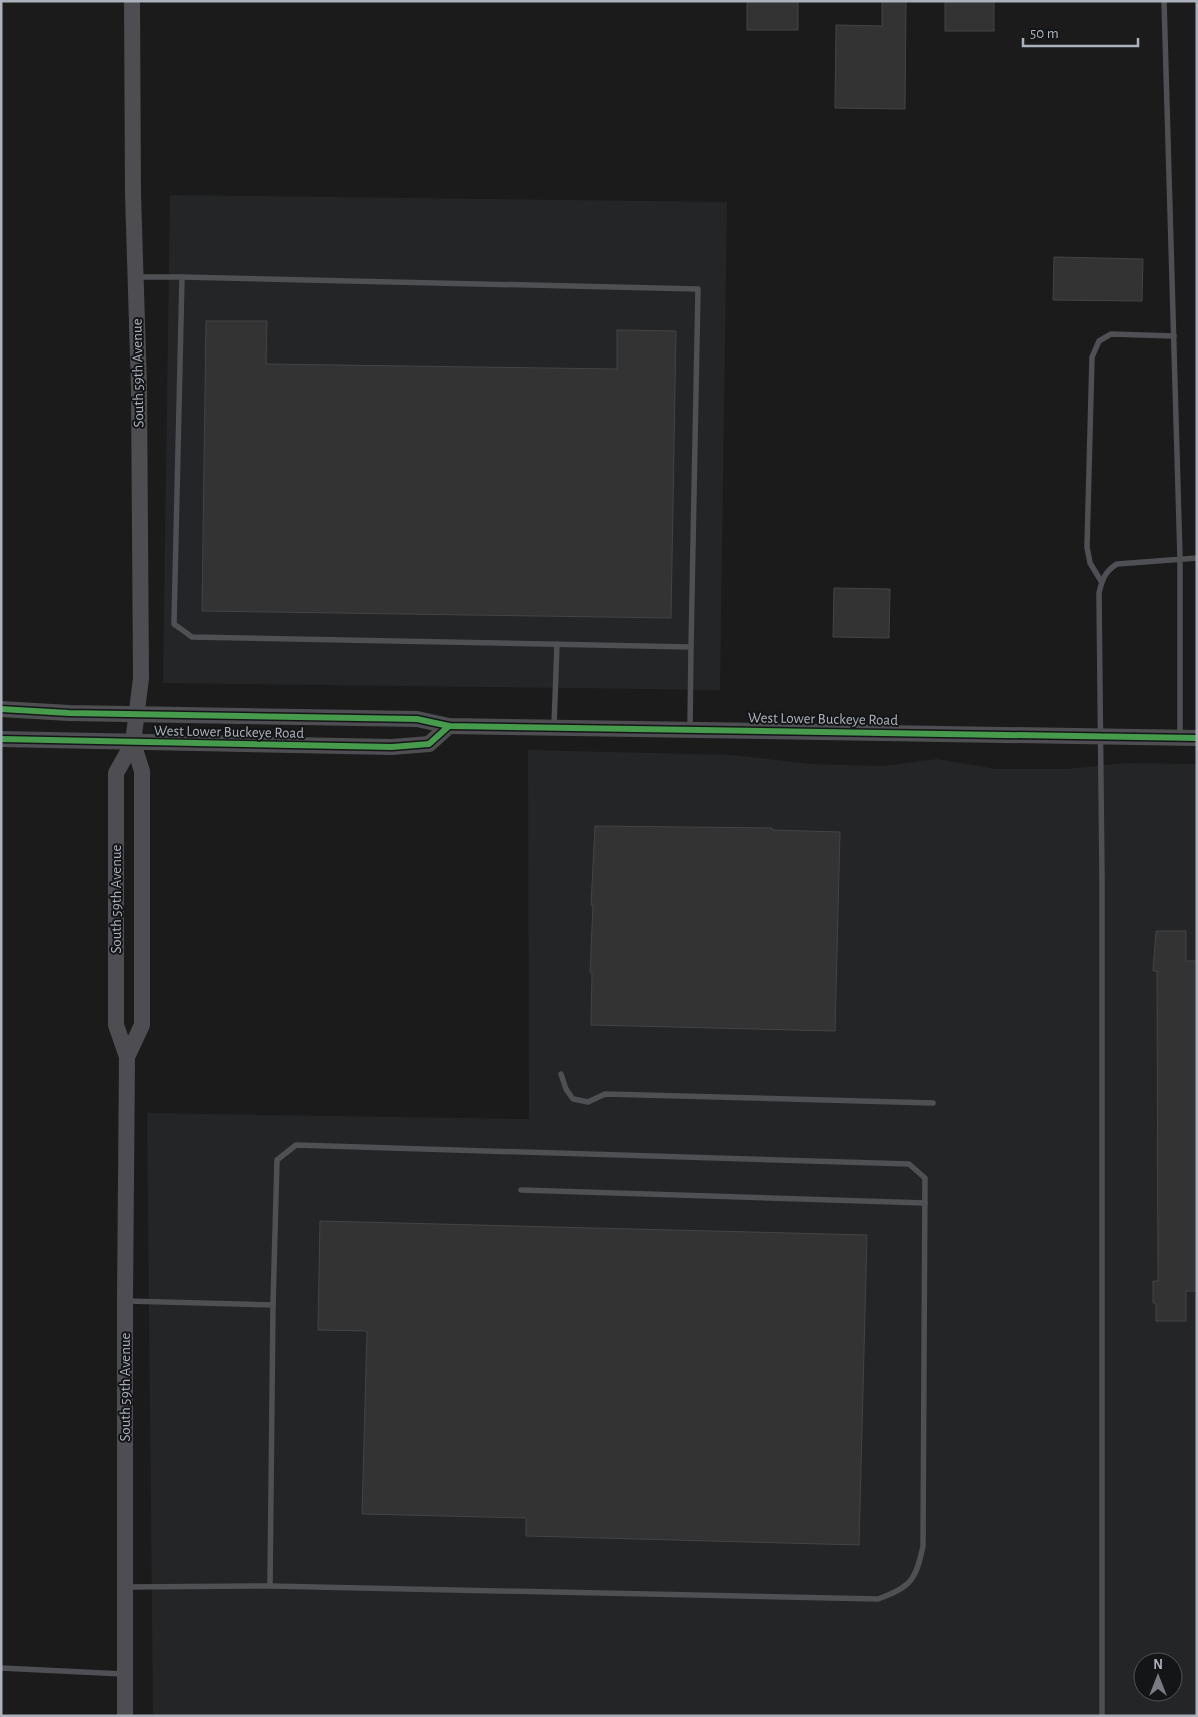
<svg xmlns="http://www.w3.org/2000/svg" width="1198" height="1717" viewBox="0 0 1198 1717" font-family="'Alegreya Sans',sans-serif">
  <style>
    .built { fill: #242527; fill-rule: evenodd }
    .building { fill: #333; stroke: #434447 }
    .lines { fill: none; stroke-linecap: round; stroke-linejoin: round }
    .lane { stroke: #4f5054; stroke-width: 5.5 }
    .secondary { stroke: #4e4e52; stroke-width: 16 }
    .cycleway-casing { stroke: #141517; stroke-width: 9 }
    .cycleway { stroke: #469c4c; stroke-width: 6 }
    .labels { text-anchor: middle; dominant-baseline: central; stroke-width: 4; stroke-linejoin: round; paint-order: stroke }
    .street-label { font-size: 15px; fill: #acb1bb; stroke: #141517 }
  </style>
  <rect width="100%" height="100%" fill="#1b1b1b"/>
  <g class="built">
    <path d="M170,195L727,202L720,690L163,683Z"/>
    <path d="M528,750L734,755L809,764L884,766L937,759L996,769H1066L1125,763L1197,764V1716H153L147,1113L529,1119ZM1143,1662H1173V1692H1143Z"/>
  </g>
  <g class="building">
    <rect x="747" y="1" width="51" height="29"/>
    <path d="M882,1H906L905,109L835,108L836,25L882,26Z"/>
    <rect x="945" y="1" width="49" height="30"/>
    <path d="M1054,257L1143,259L1142,301L1053,300Z"/>
    <path d="M206,321H267L266,364L617,369V330L676,331L671,618L202,611Z"/>
    <path d="M834,588L890,589L889,638L833,637Z"/>
    <path d="M595,826L772,828V830L840,832L835,1031L591,1025L592,973H590L593,905H591Z"/>
    <path d="M1156,931H1186V961H1197V1291H1186V1321H1156V1303H1153V1281H1158L1157,971H1153Z"/>
    <path d="M320,1221L867,1235L859,1545L526,1536V1518L362,1514L367,1331L318,1330Z"/>
  </g>
  <g class="lines">
    <g class="lane">
      <path d="M1164,1L1180,558V736"/>
      <path d="M136,277H182L174,624L192,637L691,647L690,729"/>
      <path d="M182,277L698,289L691,647"/>
      <path d="M1101,581L1090,563L1087,547L1092,357L1099,341L1111,334L1174,336"/>
      <path d="M554,726L557,644"/>
      <path d="M561,1074L566,1089L573,1099L588,1102L605,1094L933,1103"/>
      <path d="M521,1190L925,1203"/>
      <path d="M127,1301L273,1305L270,1586L127,1587"/>
      <path d="M270,1586L878,1599C911,1587 916,1580 923,1546L925,1178L909,1164L296,1145L277,1160L273,1305"/>
      <path d="M1,1668L123,1674"/>
      <path d="M1102,1716V878L1099,593C1102,580 1105,571 1117,564L1197,558"/>
    </g>
    <g class="secondary">
      <path d="M1,709L69,713L417,719L449,726L1197,738"/>
      <path d="M1,739L392,747L429,744L449,726"/>
      <path d="M127,1057L142,1025V771L133,743L141,678L139,388L133,194L132,1"/>
      <path d="M125,1716V1301L127,1057L116,1025V773L133,743"/>
    </g>
    <g class="cycleway-casing">
      <g id="cycleway">
        <path d="M1,709L69,713L417,719L449,726L1197,738"/>
        <path d="M1,739L392,747L429,744L449,726"/>
      </g>
    </g>
    <use href="#cycleway" class="cycleway"/>
  </g>
  <g class="labels">
    <g class="street-label">
      <text transform="translate(138 373) rotate(-91)">South 59th Avenue</text>
      <text transform="translate(823 719) rotate(1)">West Lower Buckeye Road</text>
      <text transform="translate(229 732) rotate(1)">West Lower Buckeye Road</text>
      <text transform="translate(116 899) rotate(-90)">South 59th Avenue</text>
      <text transform="translate(125 1387) rotate(-90)">South 59th Avenue</text>
    </g>
  </g>
  <rect width="1198" height="1717" fill="none" stroke="#acb1bb" stroke-width="5"/>
  <g transform="translate(1158 1677)"><circle r="24" fill="#141517" stroke="#515359"/>
  <path d="M0-4L9 19L0 12L-9 19Z" fill="#797c83"/>
  <text y="-8" font-size="14" font-weight="bold" text-anchor="middle" fill="#acb1bb">N</text>
  </g>
  <path d="M1023 38v8h115v-8" fill="none" stroke="#acb1bb" stroke-width="2.5"/>
  <text x="1030" y="38" font-size="15" fill="#acb1bb" stroke="#141517" stroke-width="4" paint-order="stroke">50 m</text>
</svg>
